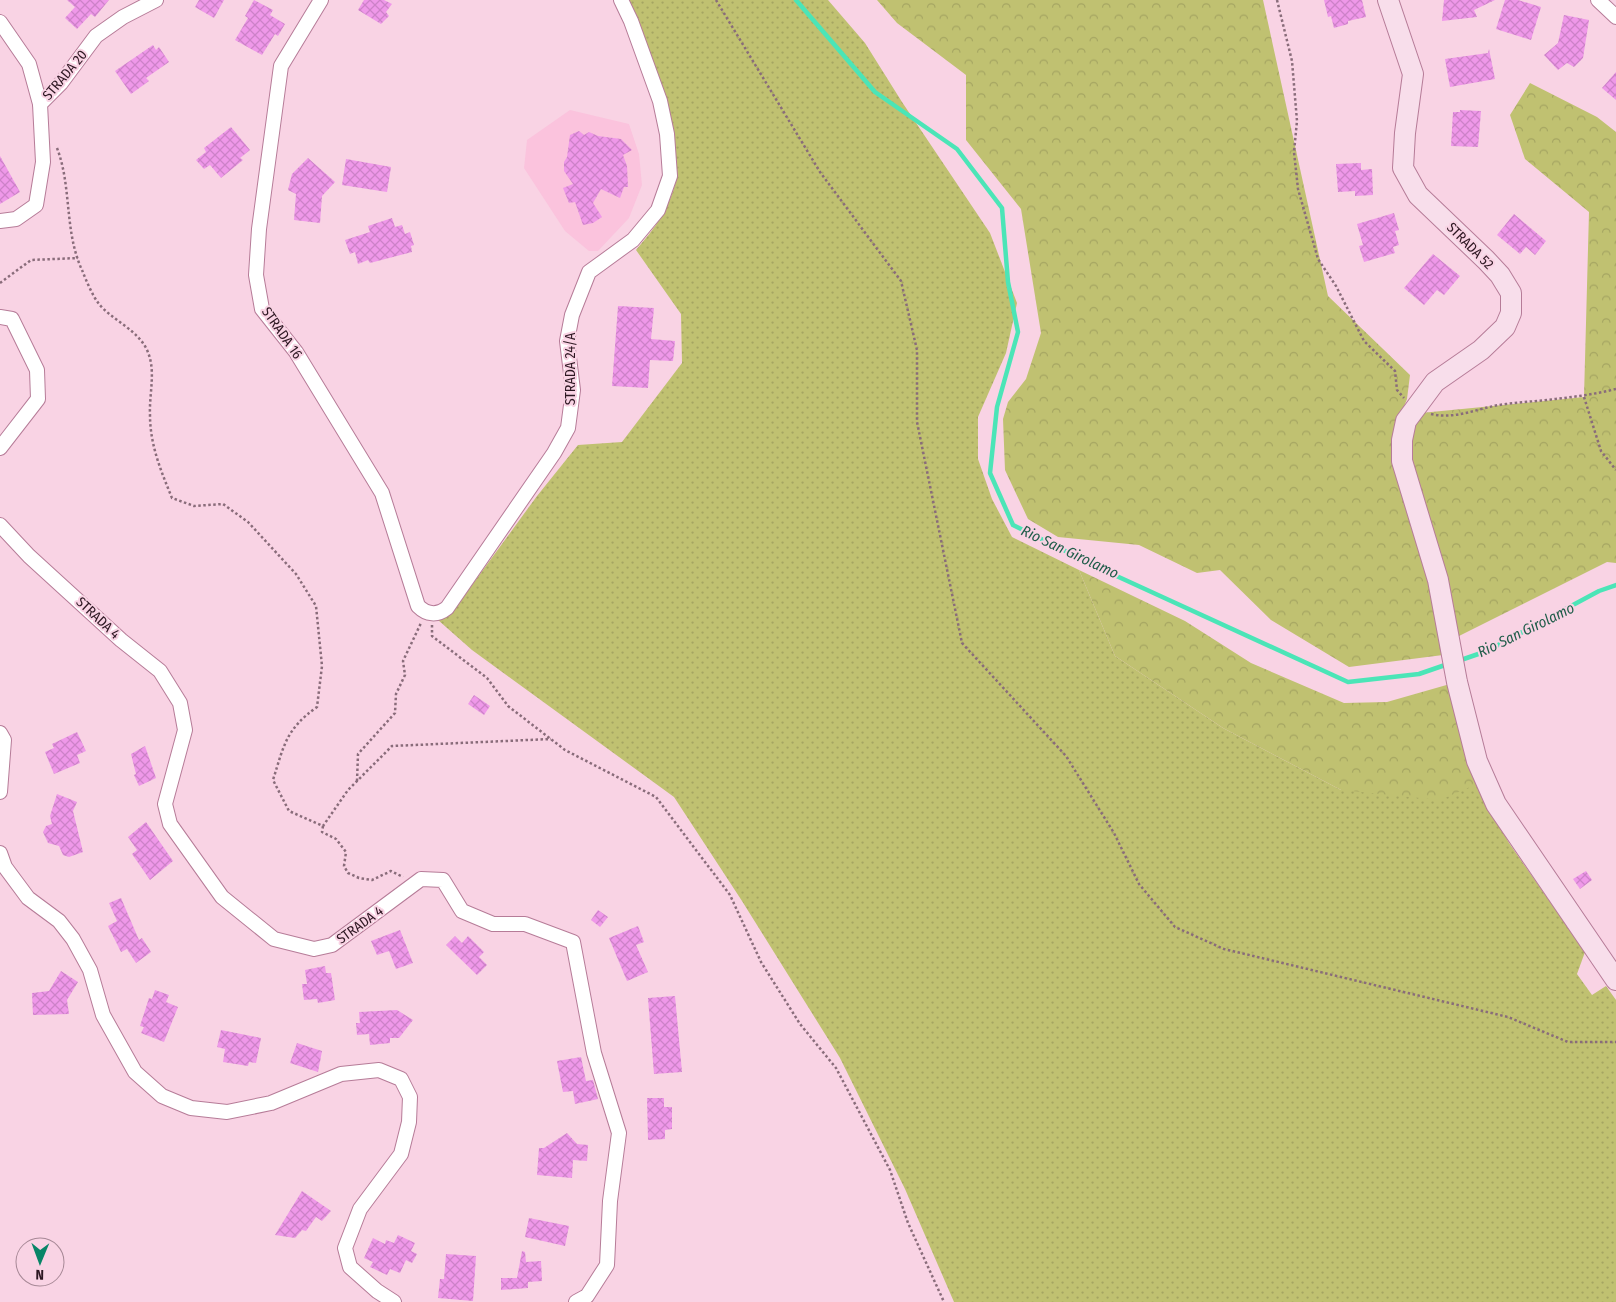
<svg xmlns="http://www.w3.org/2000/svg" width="1616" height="1302" viewBox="0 0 1616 1302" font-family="'Fira Sans Condensed',sans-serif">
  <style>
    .built { fill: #fbc3dd }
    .grass { fill: url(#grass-dots) }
    .forest { fill: url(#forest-crowns) }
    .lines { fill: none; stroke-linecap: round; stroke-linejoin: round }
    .stream { stroke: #4be5b7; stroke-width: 4.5 }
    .building { fill: url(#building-cross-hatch) }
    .street-casing { stroke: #b67c98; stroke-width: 16 }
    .secondary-casing { stroke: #b67c98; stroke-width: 22 }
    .path { stroke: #896c7a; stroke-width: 2.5; stroke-dasharray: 2.5 2.5; stroke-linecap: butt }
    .street { stroke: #fff; stroke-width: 14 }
    .secondary { stroke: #f8deeb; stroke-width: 20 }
    .labels { text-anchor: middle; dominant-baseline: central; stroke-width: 4; stroke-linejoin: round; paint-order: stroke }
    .street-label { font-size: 14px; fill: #2d1722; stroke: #f9d3e4 }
    .water-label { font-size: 15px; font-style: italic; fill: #1f5c49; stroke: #f9d3e4 }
  </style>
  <defs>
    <pattern id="grass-dots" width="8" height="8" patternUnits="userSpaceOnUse" patternTransform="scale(1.25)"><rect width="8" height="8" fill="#c0c171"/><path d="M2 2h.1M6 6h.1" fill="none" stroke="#a5a562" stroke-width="1.8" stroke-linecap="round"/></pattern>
    <pattern id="forest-crowns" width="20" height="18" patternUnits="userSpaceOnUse" patternTransform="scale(1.25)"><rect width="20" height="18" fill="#c0c171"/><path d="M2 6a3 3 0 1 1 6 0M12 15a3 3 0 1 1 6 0" fill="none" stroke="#a5a562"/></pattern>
    <pattern id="building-cross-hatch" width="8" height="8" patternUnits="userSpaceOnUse" patternTransform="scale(1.25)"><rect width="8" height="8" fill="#ef98e9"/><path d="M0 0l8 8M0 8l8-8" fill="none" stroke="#cd82c8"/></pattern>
  </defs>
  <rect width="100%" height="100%" fill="#f9d3e4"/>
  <path class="built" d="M570,110L629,124L639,154L642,185L629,218L598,251H589L565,231L524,168L527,140Z"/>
  <path class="grass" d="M629,0H828L865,43L902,102L990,233L1017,303L1006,353L978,417V459L992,499L1012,537L1079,570L1115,656L1223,728L1341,790L1477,784L1509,843L1585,952L1577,974L1592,995L1606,986L1616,1000V1302H954L905,1189L840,1058L742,901L674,797L472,650L438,620L450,615L461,600L537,496L578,445L622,442L682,363L681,314L636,250C655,228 669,209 676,181C684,145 644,36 629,0Z"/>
  <g class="forest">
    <path d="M877,0H1263L1328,296L1410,375L1407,399L1399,419L1409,517L1434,603L1443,655L1349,667L1271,620L1220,570L1197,573L1139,545L1058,537L1028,519L1005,470L1003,419L1008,402L1026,379L1041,333L1021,209L966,140V75L897,23Z"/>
    <path d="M1530,83L1597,117L1616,132V563L1607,562L1457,637L1410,453L1414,426L1421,413L1584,397L1589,212L1525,159L1510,115Z"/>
    <path d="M1079,570L1185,621L1251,663L1344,703L1387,702L1450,684L1477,784L1440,800L1341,790L1223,728L1115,656Z"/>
  </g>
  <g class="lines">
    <g class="stream">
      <path d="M796,0L875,92L957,149L1002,208L1008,282L1018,332L997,407L990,473L1013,525L1110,573L1348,682L1419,674L1448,664"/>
      <path d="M1458,661L1487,651L1599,591L1616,585"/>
    </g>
  </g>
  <g class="building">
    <path d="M67,0H109L95,17L91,14L77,29L65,18L75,7Z"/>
    <path d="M199,0H224L214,18L195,7Z"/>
    <path d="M254,0L273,10L270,15L285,24L278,36L275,34L262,55L235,40L248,18L245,16Z"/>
    <path d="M364,0H384L392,4L386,12L389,16L381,24L358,10Z"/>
    <path d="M1324,0H1362L1366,17L1348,21V24L1334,28L1331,16L1328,17Z"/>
    <path d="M1444,0H1495L1474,10L1477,17L1442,21Z"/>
    <path d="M1505,0H1518L1541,7L1531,40L1496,29Z"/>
    <path d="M1564,15L1589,20L1583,58L1574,67L1567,63L1558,70L1544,55L1558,43Z"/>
    <path d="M153,45L156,50L159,47L169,62L146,78L149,81L131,94L115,71Z"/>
    <path d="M1489,49L1495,79L1450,87L1445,59L1488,53Z"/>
    <path d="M1616,72V100L1602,88Z"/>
    <path d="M1460,110L1481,111L1478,147L1451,146L1453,112H1460Z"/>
    <path d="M231,127L250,150L240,158L243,160L221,178L210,165L204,169L196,160L206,152L204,148Z"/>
    <path d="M579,131L584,135L589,132L598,136L621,139L632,150L623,155L627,166L628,187H624L620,198L601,189L593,203L602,217L593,223L583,225L575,202L569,203L563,188L573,184L564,171V162L567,157L570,135Z"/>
    <path d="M0,156L20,192L0,204Z"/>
    <path d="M308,158L335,182L322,196L320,223L294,220L296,194L288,190L292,174Z"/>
    <path d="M346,159L391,167L387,192L342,185Z"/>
    <path d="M1361,163V170L1372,169L1373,195L1355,196V191L1338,192L1336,164Z"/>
    <path d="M1394,213L1399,230L1395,231L1399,245L1393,247L1395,253L1364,262L1359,246L1363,245L1357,224Z"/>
    <path d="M1514,214L1546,241L1535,255L1526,247L1520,254L1497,235Z"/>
    <path d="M392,218L395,227L402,225L405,234L410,232L414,245L411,246L412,252L370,263L368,260L358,264L355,252L350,254L345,240L370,232L368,226Z"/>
    <path d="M1433,254L1460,276L1444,295L1437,290L1424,305L1404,288Z"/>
    <path d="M618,306L654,308L651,339L675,341L673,361L650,360L648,388L612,386Z"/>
    <path d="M474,695L490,706L484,715L468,704Z"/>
    <path d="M77,732L86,751L77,755L80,763L54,774L45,752L54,748L52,744Z"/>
    <path d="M145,746L156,778L139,786L134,775L136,774L131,754Z"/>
    <path d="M57,794L77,802L73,811L83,852L69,857L63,855L59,846L48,843L43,832L46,826L52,824L50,816Z"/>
    <path d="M146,822L173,861L150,880L132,854L137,850L128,837Z"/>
    <path d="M1586,871L1592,880L1580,889L1573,879Z"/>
    <path d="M121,898L139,940L142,938L151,952L136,963L127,949L121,952L108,926L117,921L109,903Z"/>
    <path d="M598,910L608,917L600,927L591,920Z"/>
    <path d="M638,926L644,942L636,945L648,972L627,981L609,938Z"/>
    <path d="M400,930L413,963L396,969L389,951L377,955L371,941Z"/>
    <path d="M455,936L462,943L468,936L484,952L479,957L487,965L477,975L446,945Z"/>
    <path d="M325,966L326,973H331L335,1000L318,1003L317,999L304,1000L302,984H307L305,970Z"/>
    <path d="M61,971L78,982L67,1000L69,1014L33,1015L32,993L49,991Z"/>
    <path d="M155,990L169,995L166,1002L178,1007L164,1042L141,1033L144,1027L140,1026L149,998L152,999Z"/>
    <path d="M675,996L682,1072L654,1074L648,998Z"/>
    <path d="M397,1010L413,1020L399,1038H390V1043L370,1045L369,1034L357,1035L356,1023H360L359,1012Z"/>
    <path d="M221,1030L261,1038L256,1063L249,1062L248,1066L223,1062L225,1049L217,1047Z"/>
    <path d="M297,1043L322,1051L318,1072L290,1063Z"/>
    <path d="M581,1057L586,1081L593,1080L598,1099L575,1104L573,1091L563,1092L557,1061Z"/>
    <path d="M647,1098H664V1107H672V1129L665,1130V1139L648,1140Z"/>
    <path d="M567,1133L577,1144L588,1145L587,1161L573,1160L572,1178L537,1175L539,1148H544Z"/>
    <path d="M302,1191L331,1211L322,1221L316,1217L306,1231L302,1230L295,1238L275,1235Z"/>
    <path d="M529,1218L569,1226L565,1246L525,1237Z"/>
    <path d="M398,1235L415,1243L411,1251L417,1254L412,1263L406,1260L400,1273L390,1269L387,1275L370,1267L373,1262L364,1258L373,1238L385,1244L386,1240L394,1243Z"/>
    <path d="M522,1251L525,1252L526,1262L541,1261L542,1281L528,1282V1288L501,1290V1278H517Z"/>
    <path d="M446,1254L476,1256L473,1301L438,1298L440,1279H444Z"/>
  </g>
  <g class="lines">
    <g class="street-casing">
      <g id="street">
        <path d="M321,0L281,66L259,229L256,275L262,309L296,352L382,493L418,606C427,615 437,616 447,608L554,453L568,428L573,390L567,341L572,315L589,272L633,240L658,210L670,176L667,134L660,101L631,21L621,0"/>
        <path d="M1598,0L1616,17"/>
        <path d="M0,22L29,64L40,104"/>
        <path d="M0,221L16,219L36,205L43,162L40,104L61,83L96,36L123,17L156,0"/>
        <path d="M0,317L12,319L37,370L38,399L0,448"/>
        <path d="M0,525L29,556L121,640L160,671L180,703L185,730L165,804L170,824L222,897L274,939L314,949L332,945L421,879L443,880L462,911L493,924H525L573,942L594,1053L619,1133L610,1201L607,1265L587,1296L576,1302"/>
        <path d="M0,733L4,740L0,792"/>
        <path d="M0,853L5,867L28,898L59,921L73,939L90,970L103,1015L135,1072L162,1096L191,1108L227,1112L271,1103L341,1074L379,1070L401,1079L410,1097L409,1122L401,1154L360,1209L345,1248L350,1267L377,1291L394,1302"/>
      </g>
    </g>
    <g class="secondary-casing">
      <path id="secondary" d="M1388,0L1413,74L1405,133L1403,168L1418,195L1486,260L1500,275L1511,293V313L1505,327L1481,350L1435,382L1406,421L1402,440V461L1438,580L1457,682L1477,761L1496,804L1616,980"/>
    </g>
    <g class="path">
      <path d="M716,0L820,172L901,281L917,350V422L962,643L1066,756L1114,833L1139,884L1175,927L1224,949L1508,1017L1568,1042H1616"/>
      <path d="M1277,0L1292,61L1297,121L1294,152L1298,189L1318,259L1336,286L1364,341L1395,371L1397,390L1404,398"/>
      <path d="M57,148C72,187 64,231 82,270C86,280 92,295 99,304C112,320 136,329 146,348C157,369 149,392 150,415C150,445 161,471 172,498L194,506L223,504L248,522L296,574L316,606L322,666L317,707C286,729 284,745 273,780L289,811L323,826L348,790L392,746L551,739"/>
      <path d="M0,283L31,260L78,258"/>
      <path d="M1584,397L1601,451L1616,470"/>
      <path d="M1431,414C1458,420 1479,407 1506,404C1543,400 1579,398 1616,389"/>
      <path d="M432,625V636L487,678L508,706L565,750L656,797L730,895L761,962L800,1024L836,1068L890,1170L908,1223L944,1302"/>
      <path d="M357,781L358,754L395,713L396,694L405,675L403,661L421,623"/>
      <path d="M323,826L322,832L336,839L346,852L344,866L348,873L359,878L372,880L391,871L403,877"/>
    </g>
    <use href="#street" class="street"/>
    <use href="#secondary" class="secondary"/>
  </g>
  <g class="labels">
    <g class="street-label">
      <text transform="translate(65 75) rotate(-50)">STRADA 20</text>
      <text transform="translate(1470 246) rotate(45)">STRADA 52</text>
      <text transform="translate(282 333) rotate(55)">STRADA 16</text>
      <text transform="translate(570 369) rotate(-90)">STRADA 24/A</text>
      <text transform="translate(98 618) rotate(43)">STRADA 4</text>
      <text transform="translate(360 925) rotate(-36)">STRADA 4</text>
    </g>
    <g class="water-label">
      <text transform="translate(1070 552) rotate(25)">Rio San Girolamo</text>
      <text transform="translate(1526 630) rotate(-26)">Rio San Girolamo</text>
    </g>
  </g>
  <g transform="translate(40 1262) rotate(181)"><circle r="24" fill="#f9d3e4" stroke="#a78896"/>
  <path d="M0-4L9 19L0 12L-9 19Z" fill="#088567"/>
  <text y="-8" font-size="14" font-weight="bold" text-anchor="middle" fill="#2d1722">N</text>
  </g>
</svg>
